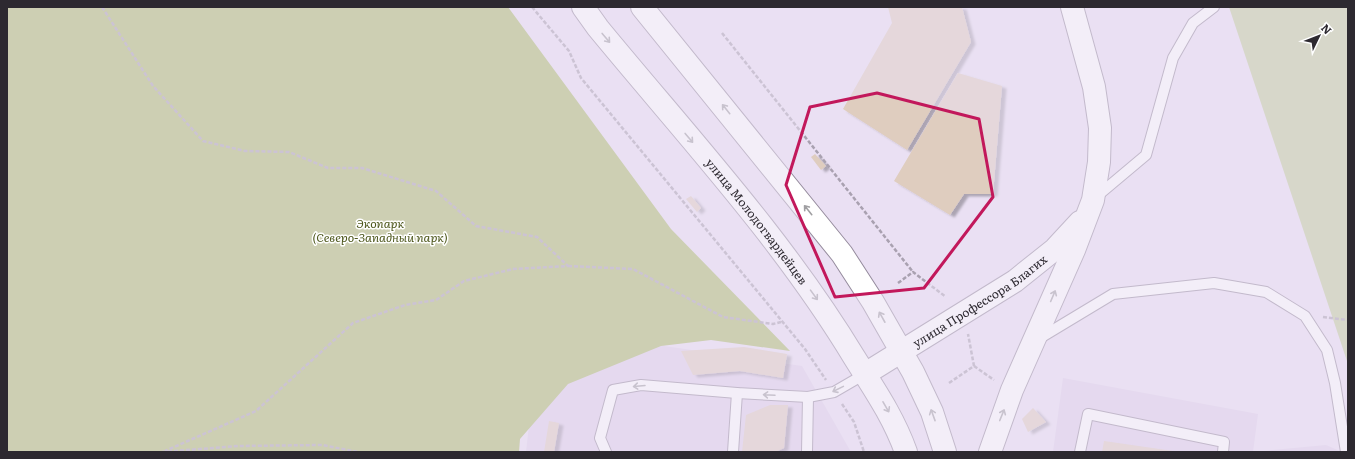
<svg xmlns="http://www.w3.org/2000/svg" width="1355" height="459" viewBox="0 0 1355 459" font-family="Literata,serif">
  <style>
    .built { fill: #e0d1eb }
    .green { fill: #c1cc99 }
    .forest { fill: #aaba67 }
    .building { fill: #dfcdbf; filter: url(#shadow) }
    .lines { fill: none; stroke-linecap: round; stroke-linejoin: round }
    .lane-casing { stroke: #958b9d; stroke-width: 12 }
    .secondary-casing { stroke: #958b9d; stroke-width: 24 }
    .path { stroke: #a9a1b0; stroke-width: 2.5; stroke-dasharray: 4 2; stroke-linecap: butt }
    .lane { stroke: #fff; stroke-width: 10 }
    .secondary { stroke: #fff; stroke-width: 22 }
    .oneway { stroke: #a09fa2 }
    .marked { fill: none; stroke: #c2185b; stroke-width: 3; stroke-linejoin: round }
    .labels { text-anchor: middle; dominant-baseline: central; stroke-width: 3; stroke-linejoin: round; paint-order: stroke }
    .street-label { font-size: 12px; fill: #2d2930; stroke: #fff }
    .park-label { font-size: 12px; font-style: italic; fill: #4e581d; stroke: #fff }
  </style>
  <defs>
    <filter id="shadow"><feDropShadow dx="4.5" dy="2.5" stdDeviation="1" flood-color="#0004"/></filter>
  </defs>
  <rect width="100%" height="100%" fill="#eae0f3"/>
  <g class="built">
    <path d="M540,328L802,366L851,452H526Z"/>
    <path d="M1063,378L1258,414L1253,452L1326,445L1342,452H1053Z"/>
  </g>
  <path class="green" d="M1229,7H1348V364Z"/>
  <path class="forest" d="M7,7H508L671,229L790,351L711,340L661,346L568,384L520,439L519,452H7Z"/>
  <g class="building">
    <path d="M888,7H962L971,42L907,150L843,109L892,23Z"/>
    <path d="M958,73L1002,86L993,194H964L950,215L894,181Z"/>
    <path d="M815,154L826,166L821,170L811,157Z"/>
    <path d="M691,196L701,208L697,212L686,199Z"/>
    <path d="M744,347L787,354L783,378L740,371L693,375L681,351Z"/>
    <path d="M770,405H788L784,448L775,452H742L746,415Z"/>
    <path d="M1033,408L1046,422L1028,432L1022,419Z"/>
    <path d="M549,421L559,423L554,452H544Z"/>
    <path d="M1104,441L1173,451V452H1102Z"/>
  </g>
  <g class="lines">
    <g class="lane-casing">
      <g id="lane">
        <path d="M1096,197L1146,155L1173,58L1193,23L1214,7"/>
        <path d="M1040,338L1113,294L1214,283L1266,292L1305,316L1327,350L1335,383L1346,452"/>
        <path d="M606,452L600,438L613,390L641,385L737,393L808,397L834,392L865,374"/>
        <path d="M733,452L737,393"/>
        <path d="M807,452L808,397"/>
        <path d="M1080,452L1088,414L1224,442L1223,452"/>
      </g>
    </g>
    <g class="secondary-casing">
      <g id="secondary">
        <path id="s1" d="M583,7L598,28C686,135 782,238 854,357C874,389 893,416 906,452"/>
        <path d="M642,7L842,254L873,302L913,372L932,412L945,452"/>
        <path id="s2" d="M865,374L1015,281L1055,249L1080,222"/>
        <path d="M990,452L1012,390L1074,250L1093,200L1099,162L1100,128L1094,87L1072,7"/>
      </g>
    </g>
    <g class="path">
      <path d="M102,7L153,86L203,141L245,151L289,152L328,168H362L436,191L476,226L537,237L568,266L513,269L464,281L436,300L405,305L353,323L256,411L165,451"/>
      <path d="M532,7L569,51L581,78L805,349L826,380"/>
      <path d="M722,33L913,272"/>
      <path d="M568,266L633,269L723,317L773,324L781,322"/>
      <path d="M898,283L913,272L946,297"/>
      <path d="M1323,317L1348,320"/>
      <path d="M974,366L994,380"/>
      <path d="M949,383L974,366L968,334"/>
      <path d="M842,404L854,422L864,452"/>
      <path d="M162,452L238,446L322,445L358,452"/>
    </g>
    <use href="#lane" class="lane"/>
    <use href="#secondary" class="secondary"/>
  </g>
  <defs><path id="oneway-shaft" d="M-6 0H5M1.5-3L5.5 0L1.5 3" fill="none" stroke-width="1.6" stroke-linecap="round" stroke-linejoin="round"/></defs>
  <g class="oneway">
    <use href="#oneway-shaft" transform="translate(606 38) rotate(50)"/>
    <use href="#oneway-shaft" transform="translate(726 109) rotate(-129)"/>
    <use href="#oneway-shaft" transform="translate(689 138) rotate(50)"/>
    <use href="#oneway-shaft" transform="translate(808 210) rotate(-129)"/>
    <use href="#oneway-shaft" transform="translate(814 295) rotate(54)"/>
    <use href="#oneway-shaft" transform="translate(1053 296) rotate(-67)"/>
    <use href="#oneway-shaft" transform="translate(882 317) rotate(-119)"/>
    <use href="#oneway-shaft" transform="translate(639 386) rotate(175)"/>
    <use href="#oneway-shaft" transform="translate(838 389) rotate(154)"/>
    <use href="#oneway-shaft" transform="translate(769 395) rotate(-177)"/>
    <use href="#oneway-shaft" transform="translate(886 407) rotate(60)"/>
    <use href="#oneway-shaft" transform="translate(933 415) rotate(-110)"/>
    <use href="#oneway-shaft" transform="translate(1002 415) rotate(-68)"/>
  </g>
  <path d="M0 0H1355V459H0ZM877,93L979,119L993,197L924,288L835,297L786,185L810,107Z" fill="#eae0f3" fill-opacity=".55" fill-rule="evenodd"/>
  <path class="marked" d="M877,93L979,119L993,197L924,288L835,297L786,185L810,107Z"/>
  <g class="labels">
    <g class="street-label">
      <text stroke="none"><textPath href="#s1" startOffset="276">улица Молодогвардейцев</textPath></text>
      <text stroke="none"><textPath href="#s2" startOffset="136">улица Профессора Благих</textPath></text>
    </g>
    <g class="park-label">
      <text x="380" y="223">Экопарк<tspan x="380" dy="14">(Северо-Западный парк)</tspan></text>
    </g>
  </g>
  <rect width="1355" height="459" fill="none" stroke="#2d2930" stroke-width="16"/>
  <g transform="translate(1319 36) rotate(47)" stroke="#ffffff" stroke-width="3" paint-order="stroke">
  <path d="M0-3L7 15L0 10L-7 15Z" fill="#2d2930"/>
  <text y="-6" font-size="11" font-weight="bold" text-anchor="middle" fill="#2d2930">N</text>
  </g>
</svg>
